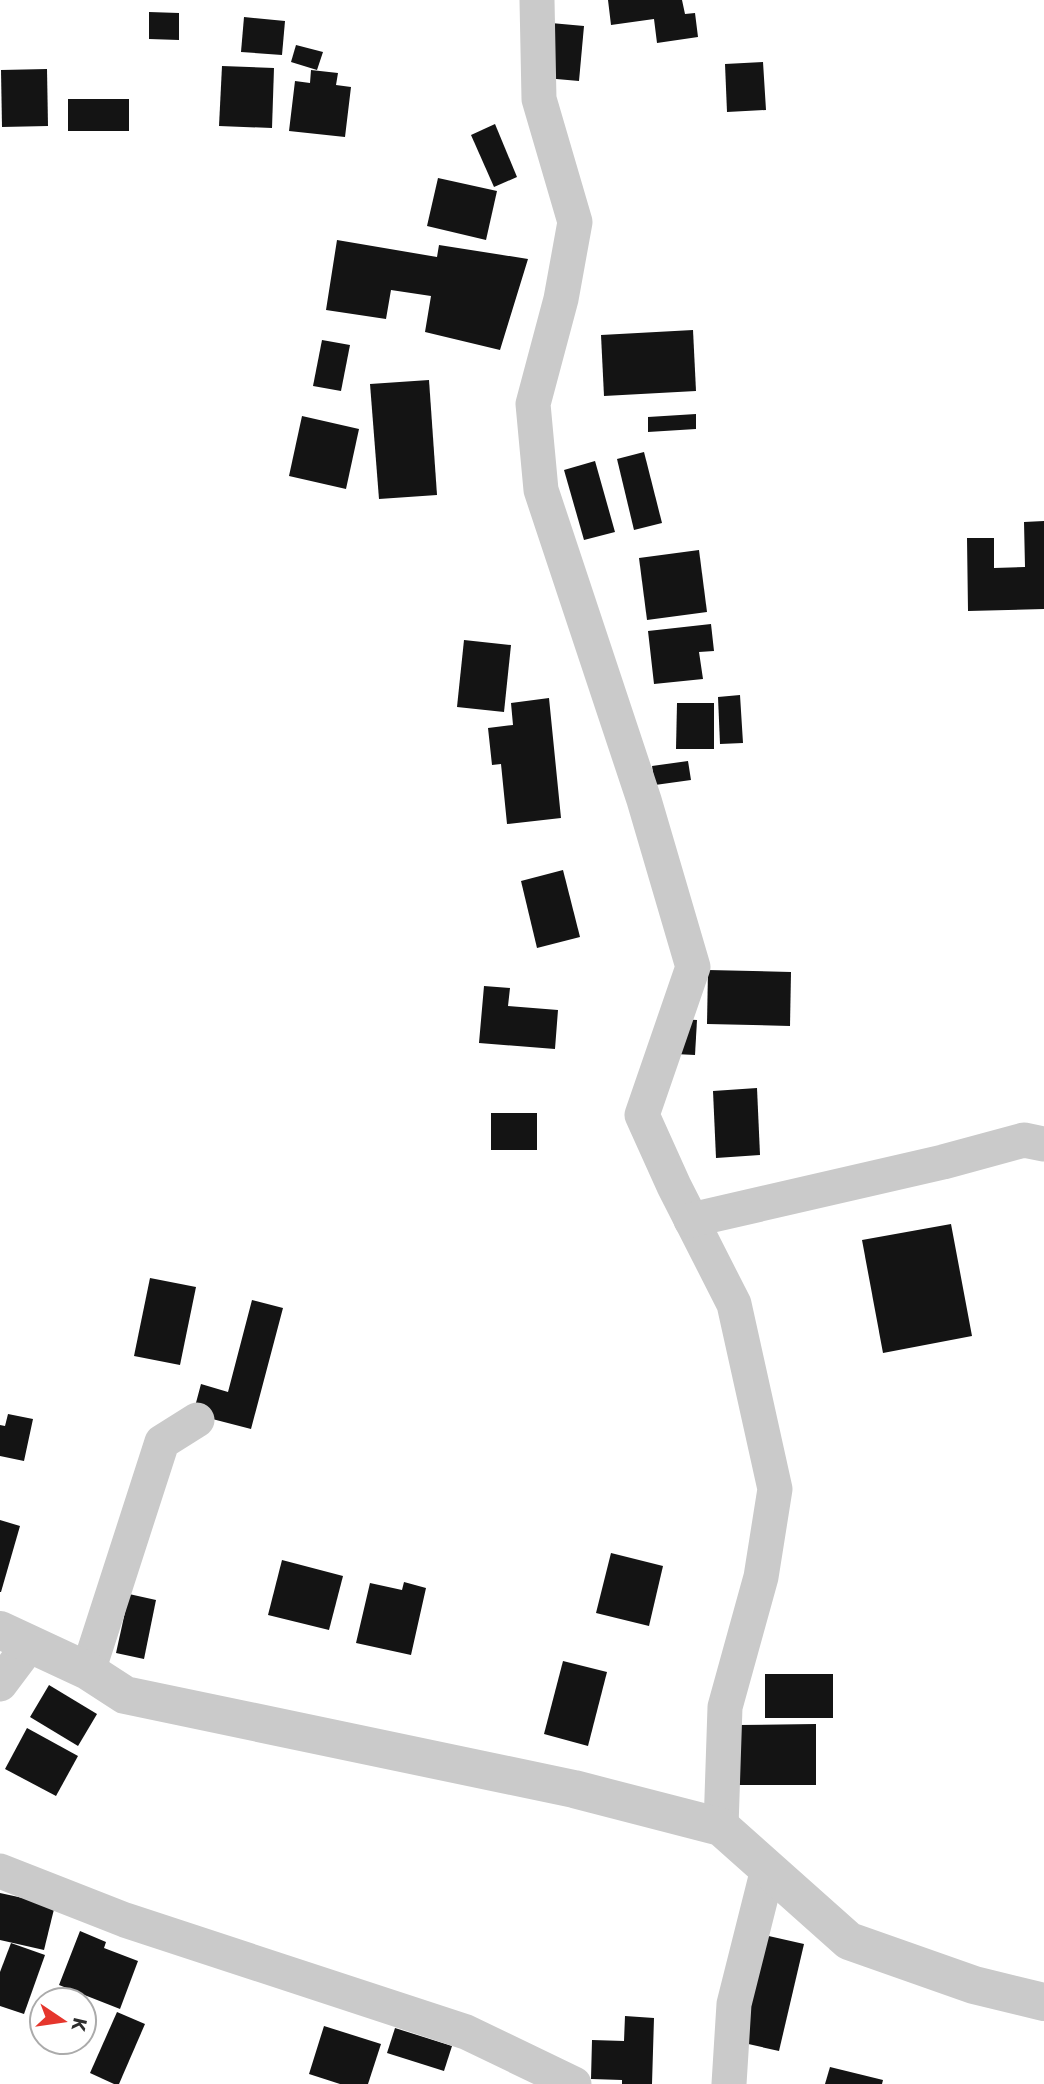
<svg xmlns="http://www.w3.org/2000/svg" width="1044" height="2084" viewBox="0 0 1044 2084" font-family="Poppins,sans-serif">
  <style>
    .building { fill: #141414 }
    .lines { fill: none; stroke-linecap: round; stroke-linejoin: round }
    .minor { stroke: #cacaca; stroke-width: 35 }
    .tertiary { stroke: #cacaca; stroke-width: 38 }
  </style>
  <rect width="100%" height="100%" fill="#fff"/>
  <g class="building">
    <path d="M608,0H682L685,14L695,13L698,37L657,43L654,19L611,25Z"/>
    <path d="M149,12L179,13V40L149,39Z"/>
    <path d="M244,17L285,21L282,55L241,52Z"/>
    <path d="M551,23L584,26L579,81L545,78Z"/>
    <path d="M296,45L323,52L317,70L291,62Z"/>
    <path d="M763,62L766,110L727,112L725,64Z"/>
    <path d="M222,66L274,68L272,128L219,126Z"/>
    <path d="M47,69L48,126L2,127L1,70Z"/>
    <path d="M311,70L338,73L336,85L351,87L345,137L289,131L295,81L310,83Z"/>
    <rect x="68" y="99" width="61" height="32"/>
    <path d="M495,124L517,177L494,187L471,135Z"/>
    <path d="M438,178L497,191L486,240L427,226Z"/>
    <path d="M337,240L437,257L439,245L528,259L500,350L425,332L431,296L391,290L386,319L326,310Z"/>
    <path d="M693,330L696,391L604,396L601,335Z"/>
    <path d="M322,340L350,345L341,391L313,386Z"/>
    <path d="M429,380L437,495L379,499L370,384Z"/>
    <path d="M696,414V429L648,432V417Z"/>
    <path d="M302,416L359,429L346,489L289,476Z"/>
    <path d="M644,452L662,523L634,530L617,459Z"/>
    <path d="M595,461L615,532L584,540L564,470Z"/>
    <path d="M1044,521V609L968,611L967,538H994V568L1025,567L1024,522Z"/>
    <path d="M699,550L707,612L647,620L639,558Z"/>
    <path d="M711,624L714,651L699,652L703,679L654,684L648,631Z"/>
    <path d="M464,640L511,645L504,712L457,707Z"/>
    <path d="M740,695L743,743L720,744L718,697Z"/>
    <path d="M549,698L561,818L507,824L501,764L492,765L488,728L513,725L511,703Z"/>
    <path d="M677,703H714V749H676Z"/>
    <path d="M688,761L691,780L655,785L652,766Z"/>
    <path d="M563,870L580,937L537,948L521,881Z"/>
    <path d="M708,970L791,972L790,1026L707,1024Z"/>
    <path d="M484,986L510,988L508,1006L558,1010L555,1049L479,1043Z"/>
    <path d="M677,1019L697,1020L695,1055L675,1054Z"/>
    <path d="M757,1088L760,1155L716,1158L713,1091Z"/>
    <rect x="491" y="1113" width="46" height="37"/>
    <path d="M951,1224L972,1336L883,1353L862,1240Z"/>
    <path d="M150,1278L196,1287L180,1365L134,1356Z"/>
    <path d="M252,1300L283,1308L251,1429L193,1414L201,1384L228,1392Z"/>
    <path d="M8,1414L33,1419L24,1461L0,1456V1425L5,1426Z"/>
    <path d="M0,1520L20,1526L1,1592H0Z"/>
    <path d="M611,1553L663,1566L649,1626L596,1613Z"/>
    <path d="M282,1560L343,1576L329,1630L268,1615Z"/>
    <path d="M404,1582L426,1588L411,1655L356,1643L370,1583L402,1590Z"/>
    <path d="M129,1594L156,1600L144,1659L116,1653Z"/>
    <path d="M563,1661L607,1672L588,1746L544,1734Z"/>
    <rect x="765" y="1674" width="68" height="44"/>
    <path d="M49,1685L97,1714L78,1746L30,1717Z"/>
    <path d="M816,1724V1785H739V1725Z"/>
    <path d="M27,1728L78,1756L56,1796L5,1769Z"/>
    <path d="M0,1893L55,1905L44,1950L0,1940Z"/>
    <path d="M80,1931L106,1942L104,1948L138,1961L120,2009L59,1985Z"/>
    <path d="M760,1934L804,1944L779,2051L735,2041Z"/>
    <path d="M11,1943L45,1955L24,2014L0,2006V1972Z"/>
    <path d="M117,2012L145,2024L119,2084H114L90,2073Z"/>
    <path d="M625,2016L654,2018L652,2084H622V2080L591,2079L592,2040L624,2041Z"/>
    <path d="M324,2026L381,2044L368,2084H340L309,2074Z"/>
    <path d="M395,2028L452,2046L444,2071L387,2053Z"/>
    <path d="M830,2067L883,2080L882,2084H825Z"/>
  </g>
  <g class="lines">
    <g class="minor">
      <path d="M537,0L539,99L575,222L561,299L533,404L541,490L644,800L693,967L642,1115L674,1186L734,1304L775,1489L761,1577L725,1707L721,1827"/>
      <path d="M691,1220L943,1162L1024,1140L1044,1144"/>
      <path d="M88,1671L162,1442L197,1420"/>
      <path d="M0,1684L30,1644"/>
      <path d="M0,1871L125,1920L466,2032L574,2084"/>
      <path d="M729,2084L734,2004L768,1869"/>
    </g>
    <path class="tertiary" d="M0,1630L88,1671L125,1695L574,1789L721,1827L849,1941L974,1985L1044,2002"/>
  </g>
  <g transform="translate(63 2021) rotate(103)"><circle r="33" fill="#ffffff" stroke="#ababab" stroke-width="2"/>
  <path d="M0-5L12 26L0 18L-12 26Z" fill="#e5362d"/>
  <text y="-10" font-size="19" font-weight="bold" text-anchor="middle" fill="#2d2d2d">K</text>
  </g>
</svg>
